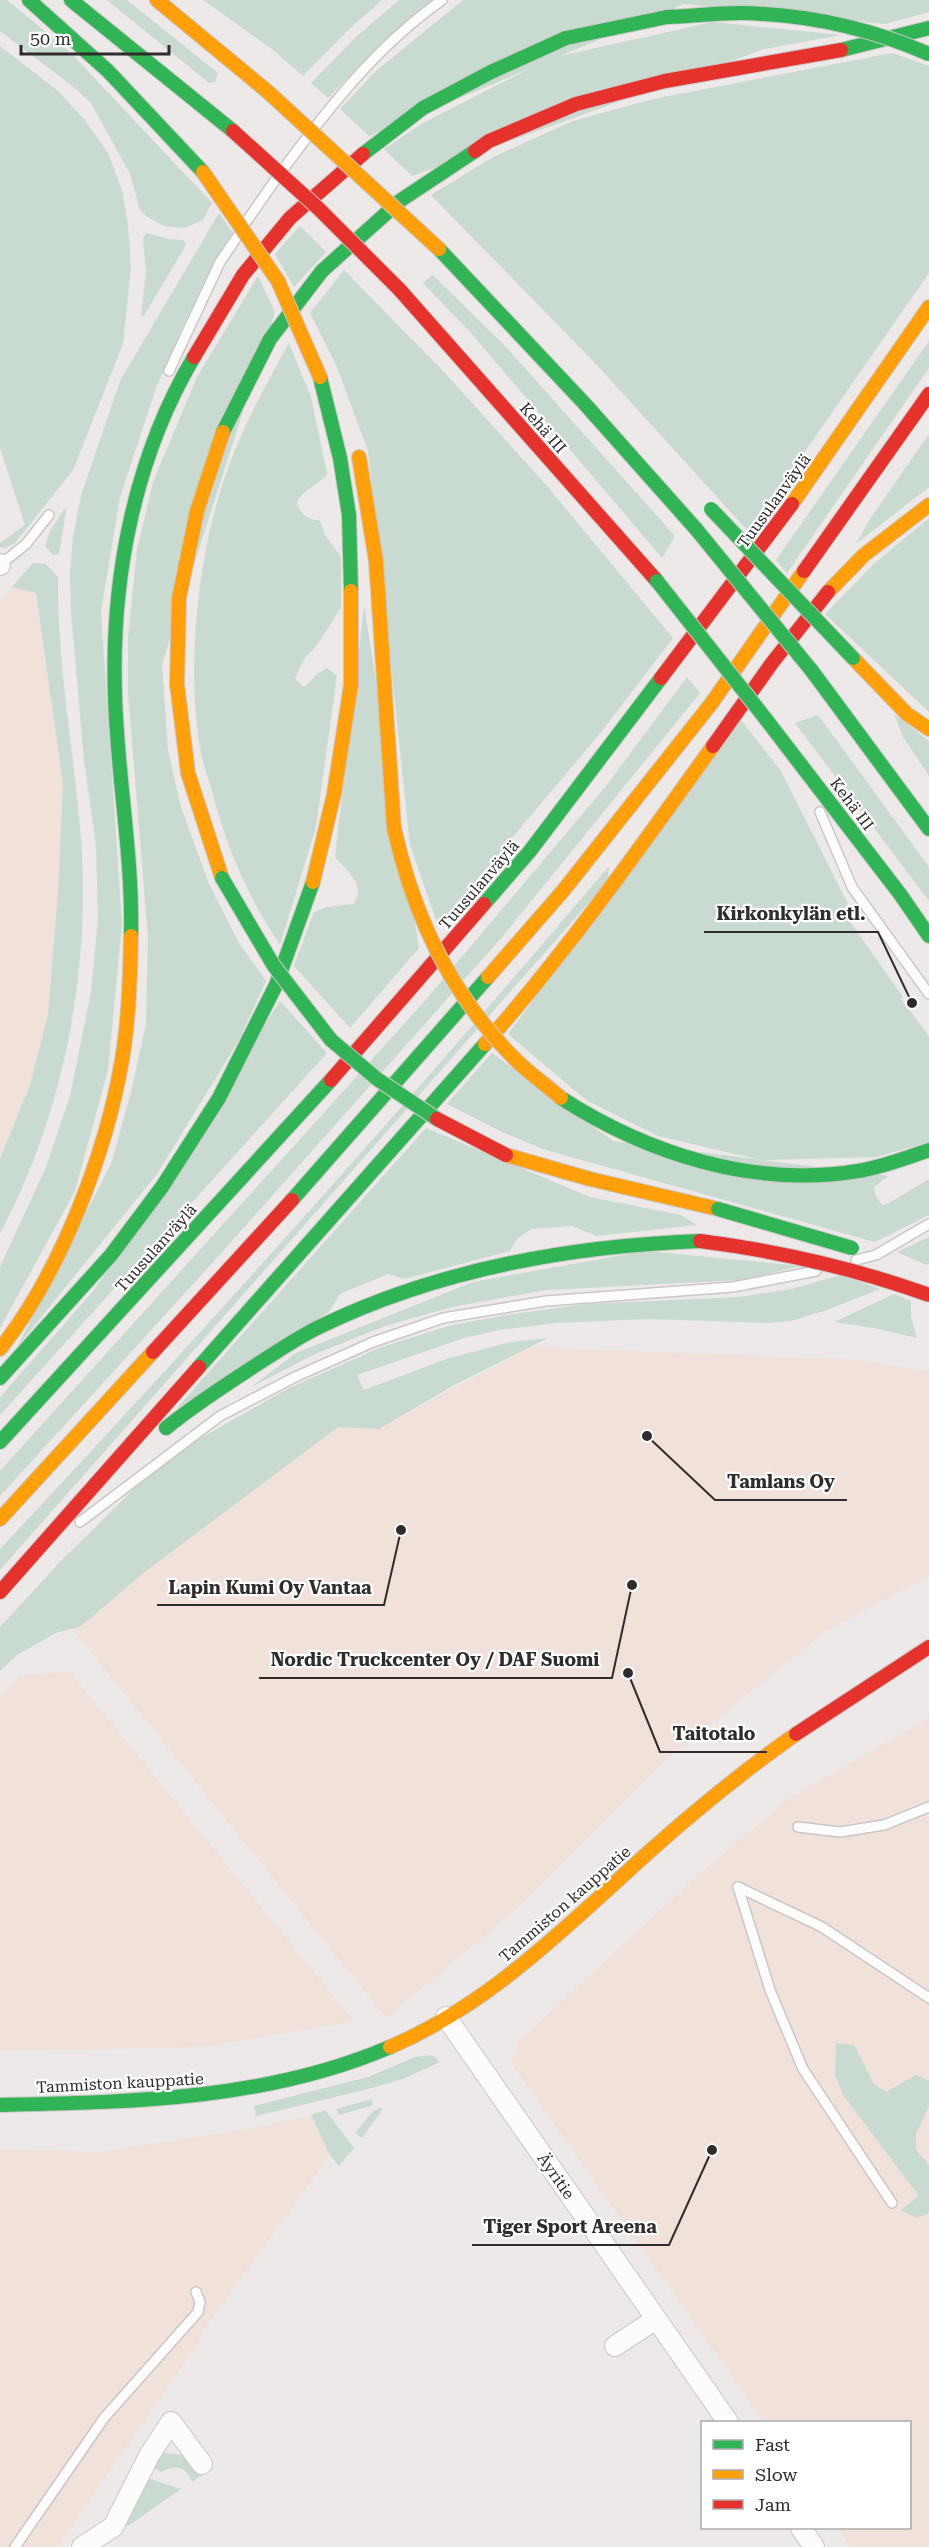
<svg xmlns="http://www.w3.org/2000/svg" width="929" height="2547" viewBox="0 0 929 2547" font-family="'Roboto Serif',serif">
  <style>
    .industrial { fill: #f0e1da }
    .green { fill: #c9dad0 }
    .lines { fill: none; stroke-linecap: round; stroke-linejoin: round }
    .lane-casing { stroke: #cac7c6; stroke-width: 12 }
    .street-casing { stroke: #cac7c6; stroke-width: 22 }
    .fast-casing { stroke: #cac7c6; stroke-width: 16 }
    .slow-casing { stroke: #cac7c6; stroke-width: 16 }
    .jam-casing { stroke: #cac7c6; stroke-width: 16 }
    .lane { stroke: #fcfcfc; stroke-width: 9 }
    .street { stroke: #fcfcfc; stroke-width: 20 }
    .fast { stroke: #30b455; stroke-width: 14 }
    .slow { stroke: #ff9f0a; stroke-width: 14 }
    .jam { stroke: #e5322d; stroke-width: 14 }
    .fast-bridge-casing { stroke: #cac7c6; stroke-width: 16; stroke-linecap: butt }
    .slow-bridge-casing { stroke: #cac7c6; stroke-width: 16; stroke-linecap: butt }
    .jam-bridge-casing { stroke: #cac7c6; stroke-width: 16; stroke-linecap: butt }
    .fast-bridge { stroke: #30b455; stroke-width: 14 }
    .slow-bridge { stroke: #ff9f0a; stroke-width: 14 }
    .jam-bridge { stroke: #e5322d; stroke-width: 14 }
    .labels { text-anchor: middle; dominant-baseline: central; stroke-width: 4.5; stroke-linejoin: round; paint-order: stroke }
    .street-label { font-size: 16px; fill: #2f2c2b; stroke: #fff }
    .leader { fill: none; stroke: #2f2c2b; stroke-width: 2 }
    .callout-dot { fill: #2f2c2b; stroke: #fff; stroke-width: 2 }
    .callout-label { font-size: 18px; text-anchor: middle; font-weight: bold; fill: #2f2c2b; stroke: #fff; stroke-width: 4.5; stroke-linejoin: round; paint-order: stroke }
  </style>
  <rect width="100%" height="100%" fill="#ede9e8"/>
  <g class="industrial">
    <path d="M12,587L35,593L63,784L58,891L48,1015L30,1085L0,1159V602Z"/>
    <path d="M531,1347L859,1360L929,1372V1576L828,1630L666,1760L518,1908L386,2018L72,1629L52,1607L337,1405L379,1428Z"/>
    <path d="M69,1671L354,2021L204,2047L0,2051V1696L20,1676Z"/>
    <path d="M929,1718V2547H851L837,2528H910V2422H764L511,2063L518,2042L697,1876L790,1798Z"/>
    <path d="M311,2115L330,2155L200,2335L201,2339L57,2547H0V2149L100,2152L254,2128Z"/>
  </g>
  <g class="green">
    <path d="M0,0H7L70,52L212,203L203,220L185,228L164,226L146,216L140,210L130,174L91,103L76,89L0,31Z"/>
    <path d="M107,0H127L218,73L215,82L209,83Z"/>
    <path d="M203,0H382L346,32L303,76L272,49Z"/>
    <path d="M399,0H434L387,38L328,98L311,83L356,37Z"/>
    <path d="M463,0H929V12L886,24L684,4L369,136L340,109L376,71Z"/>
    <path d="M713,22L841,35L765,49L412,176L384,149L423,123L551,58Z"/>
    <path d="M0,46L58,91L84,119L108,153L122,190L128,225L131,267L123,344L73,470L15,543L5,548L0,547V543L25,525L0,448Z"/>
    <path d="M892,53L929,66V273L749,532L594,362L431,195L493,157L573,121L653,99Z"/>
    <path d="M219,213L232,232L184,324L156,388L120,497L101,612L122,925L108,1070L75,1191L0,1328V1267L46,1167L70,1096L91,992L98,919L96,846L84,760L71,612L70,573L73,537L81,496L120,381Z"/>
    <path d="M300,226L326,252L294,287L275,254Z"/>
    <path d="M146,233L169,239L184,240L186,245L143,317L141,315L146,272L143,239Z"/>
    <path d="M344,270L446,374L547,486L673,638L602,731L438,926L410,845L368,451L337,367L310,313Z"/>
    <path d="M433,275L506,347L675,536L662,558L471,333L423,283Z"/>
    <path d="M258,276L275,312L162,664L168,750L181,807L209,884L239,943L266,981L239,1040L157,1174L17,1347L111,1164L130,1096L146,1024L148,938L128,693V637L137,550L153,482L197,377Z"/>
    <path d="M929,341V368L787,573L776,560Z"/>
    <path d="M289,343L311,397L327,474C318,486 304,488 297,502C301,516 306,518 320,521L325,535L341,557V608L317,645L304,659L295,678L302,686H306L317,674L327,668L337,676L316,827L280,945C247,896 226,845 211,788C207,775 202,761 200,748C186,667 198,552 226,474C242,428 265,386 289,343Z"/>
    <path d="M929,434V487L856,544L870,519Z"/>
    <path d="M67,505L59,554L53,555L45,546L50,531Z"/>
    <path d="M929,518V712L825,614L875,563Z"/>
    <path d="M33,563L46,564L58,577C57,665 74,751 81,839C91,972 63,1115 0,1234V1159L30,1085L48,1015L58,891L63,784L36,593L12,587Z"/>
    <path d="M364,606L419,948L350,1028L294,966L314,912L327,907L354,904C366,884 347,872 335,857Z"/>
    <path d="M687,677L700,693L503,936L215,1260L0,1496V1471L423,1003L606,786Z"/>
    <path d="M894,714L929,741V776L903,737Z"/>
    <path d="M818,715L929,867V901L795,723Z"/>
    <path d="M741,720L781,771L848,904L842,910L903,997L901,999L929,1036V1142L876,1157L761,1160L658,1136L586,1100L508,1034Z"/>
    <path d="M609,866L608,881L0,1570V1549C209,1326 412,1099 609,866Z"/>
    <path d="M280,1001L327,1053L0,1415V1397L95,1289Z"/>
    <path d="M492,1053L613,1141L888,1176L874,1187L875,1194L882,1205C889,1205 919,1184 929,1179V1215L875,1242L546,1150L502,1132L447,1104Z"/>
    <path d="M426,1128L590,1197L681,1215L697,1225L597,1236L572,1226L531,1229L517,1239L510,1251L404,1279L388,1274L340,1294L329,1312L176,1409Z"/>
    <path d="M929,1237V1263L926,1265L897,1252Z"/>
    <path d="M645,1251L802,1266L741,1280L547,1290L452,1307L385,1326L315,1354L251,1387L296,1353L473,1282Z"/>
    <path d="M841,1275L880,1289L827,1310L791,1321L768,1323L649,1319L555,1323L499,1330L464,1338L357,1375L364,1390L449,1358L511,1342L548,1338L456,1384L379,1429L338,1427L146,1571L81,1626L56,1633L17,1655L0,1671V1627L59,1563L138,1485L194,1442L287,1389L379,1348L448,1326L506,1315L586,1304L739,1297L791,1289Z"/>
    <path d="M894,1294L911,1301V1317L917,1338L874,1328L834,1322Z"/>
    <path d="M836,2043L854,2045L874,2084L886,2092L916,2075L929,2081V2106L916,2134V2150L929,2165V2213L917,2218L901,2210L919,2196L844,2096L835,2075Z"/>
    <path d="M432,2055L440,2062L403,2079L368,2089L256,2116L254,2106L368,2077L415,2057Z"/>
    <path d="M372,2099L373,2105L339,2115L336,2109Z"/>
    <path d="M380,2108L383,2109L362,2138L355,2133L373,2111Z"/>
    <path d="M325,2110L354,2148L339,2166L330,2155L311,2115Z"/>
    <path d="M163,2453L183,2455L202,2475L192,2482C185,2466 177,2465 161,2472L153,2467L160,2454Z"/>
    <path d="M147,2478L181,2489L128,2526L127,2523Z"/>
  </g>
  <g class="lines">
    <g class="lane-casing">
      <g id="lane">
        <path d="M284,168C330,106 378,45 442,0"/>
        <path d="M246,222L276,179"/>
        <path d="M169,371L220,262L239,234"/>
        <path d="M0,565L26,544L49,515"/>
        <path d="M820,812L852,887L929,994"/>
        <path d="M856,1260L876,1255L929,1224"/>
        <path d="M80,1522L220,1416L295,1377L373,1342L443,1318L546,1301L733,1287L816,1271"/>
        <path d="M798,1827L840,1832L884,1825L929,1807"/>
        <path d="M738,1887L770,1990L803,2069L892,2203"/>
        <path d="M738,1887L822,1927L929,1998"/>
        <path d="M15,2547L104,2418L198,2312L200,2302L196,2292"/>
      </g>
    </g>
    <g class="street-casing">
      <g id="street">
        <path d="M0,564V565"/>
        <path d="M446,2017L728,2422"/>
        <path d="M615,2346L656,2319"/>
        <path d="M801,2528L814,2547"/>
        <path d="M82,2547L113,2527L150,2454L171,2422L202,2464"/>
      </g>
    </g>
    <g class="fast-casing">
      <g id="fast">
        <path d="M29,0L108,71L203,172"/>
        <path d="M71,0L233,131"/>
        <path d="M841,50L929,28"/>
        <path d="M363,154L423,108L491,72L566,38L667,17"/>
        <path d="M439,249L584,403L696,529"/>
        <path d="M320,377L340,458L349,515L351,591"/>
        <path d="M223,432L270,339L322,271L401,200L475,151"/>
        <path d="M812,671L929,829"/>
        <path d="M765,718L900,894L929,936"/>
        <path d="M484,904L530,851L661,678"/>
        <path d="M131,936C133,856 117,775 115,695C111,579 134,458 194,357"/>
        <path d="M561,1098C648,1154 754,1188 858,1171C883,1167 906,1158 929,1150"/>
        <path d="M292,1200L488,977"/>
        <path d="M199,1367L485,1044"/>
        <path d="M0,1378L111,1255L162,1187L219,1098L276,985L313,882"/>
        <path d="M166,1428C195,1404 227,1384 259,1363C278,1351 297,1338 317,1328C435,1270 570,1246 700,1241"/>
        <path d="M0,1442L331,1080"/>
        <path d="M0,2105C133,2102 266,2100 390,2047"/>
      </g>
    </g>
    <g class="slow-casing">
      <g id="slow">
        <path d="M157,0L267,91"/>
        <path d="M359,457L376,561L394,828"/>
        <path d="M792,504L929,307"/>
        <path d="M828,592L864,555L929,505"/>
        <path d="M853,658L907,714L929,729"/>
        <path d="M222,878L188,773L177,684L179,598L197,511L223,432"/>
        <path d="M313,882L334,794L351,685V591"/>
        <path d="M488,977L563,891L711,704L804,571"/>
        <path d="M485,1044C568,950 640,848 713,746"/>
        <path d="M506,1155L590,1179L718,1209"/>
        <path d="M0,1349C60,1274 106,1154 122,1060C129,1019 130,977 131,936"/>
        <path d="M0,1519L153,1352"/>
        <path d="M390,2047C491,2004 570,1923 650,1851C697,1809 745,1770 796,1734"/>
      </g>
    </g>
    <g class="jam-casing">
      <g id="jam">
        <path d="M475,151L489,141L576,104L665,81L841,50"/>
        <path d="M399,289L657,581"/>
        <path d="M194,357L243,275L290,218L363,154"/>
        <path d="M804,571L929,394"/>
        <path d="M661,678L792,504"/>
        <path d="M713,746L772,663L828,592"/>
        <path d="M331,1080L484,904"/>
        <path d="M153,1352L292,1200"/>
        <path d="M0,1592L199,1367"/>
        <path d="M796,1734L929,1647"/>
      </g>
    </g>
    <use href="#lane" class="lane"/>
    <use href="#street" class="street"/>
    <use href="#fast" class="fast"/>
    <use href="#slow" class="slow"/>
    <use href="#jam" class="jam"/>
    <g class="fast-bridge-casing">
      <g id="fast-bridge">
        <path d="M667,17C692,16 716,13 741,13C806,14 869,28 929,54"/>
        <path d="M711,509L853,658"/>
        <path d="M696,529L812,671"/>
        <path d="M657,581L765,718"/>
        <path d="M222,878L274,966L331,1040L377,1079L437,1119"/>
        <path d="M718,1209L852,1248"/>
      </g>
    </g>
    <g class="slow-bridge-casing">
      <g id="slow-bridge">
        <path d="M267,91L439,249"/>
        <path d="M203,172L278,281L320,377"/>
        <path d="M394,828C413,914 450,993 512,1056C527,1072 545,1084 561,1098"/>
      </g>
    </g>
    <g class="jam-bridge-casing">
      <g id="jam-bridge">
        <path d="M233,131L319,209L399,289"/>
        <path d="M437,1119L506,1155"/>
        <path d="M700,1241C779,1251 854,1268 929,1295"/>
      </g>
    </g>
    <use href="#fast-bridge" class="fast-bridge"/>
    <use href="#slow-bridge" class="slow-bridge"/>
    <use href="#jam-bridge" class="jam-bridge"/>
  </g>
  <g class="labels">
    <g class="street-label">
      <text transform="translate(543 428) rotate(49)">Kehä III</text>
      <text transform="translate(774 501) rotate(-54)">Tuusulanväylä</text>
      <text transform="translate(852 804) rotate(53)">Kehä III</text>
      <text transform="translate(479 885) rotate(-49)">Tuusulanväylä</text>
      <text transform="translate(156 1248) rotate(-48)">Tuusulanväylä</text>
      <text transform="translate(565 1904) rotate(-41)">Tammiston kauppatie</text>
      <text transform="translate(120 2083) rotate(-3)">Tammiston kauppatie</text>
      <text transform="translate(556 2176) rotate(55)">Äyritie</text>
    </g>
  </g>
  <path class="leader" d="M912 1003L878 932H704M647 1436L715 1500H847M401 1530L384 1605H157M632 1585L612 1678H259M628 1673L660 1752H767M712 2150L669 2245H472"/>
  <g class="callout-dot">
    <circle cx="912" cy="1003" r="6"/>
    <circle cx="647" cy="1436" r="6"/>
    <circle cx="401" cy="1530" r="6"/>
    <circle cx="632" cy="1585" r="6"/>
    <circle cx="628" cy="1673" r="6"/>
    <circle cx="712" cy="2150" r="6"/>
  </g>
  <g class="callout-label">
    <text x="791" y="920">Kirkonkylän etl.</text>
    <text x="781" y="1488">Tamlans Oy</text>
    <text x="270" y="1594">Lapin Kumi Oy Vantaa</text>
    <text x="435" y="1666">Nordic Truckcenter Oy / DAF Suomi</text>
    <text x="714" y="1740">Taitotalo</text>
    <text x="570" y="2233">Tiger Sport Areena</text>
  </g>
  <rect x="701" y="2421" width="210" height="108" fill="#ffffff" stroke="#acabaa" stroke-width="1.5"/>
  <rect x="713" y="2440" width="30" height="9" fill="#30b455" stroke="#acabaa" stroke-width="1.5"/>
  <text x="755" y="2451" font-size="18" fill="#2f2c2b">Fast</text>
  <rect x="713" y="2470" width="30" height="9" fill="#ff9f0a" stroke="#acabaa" stroke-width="1.5"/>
  <text x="755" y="2481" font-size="18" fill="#2f2c2b">Slow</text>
  <rect x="713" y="2500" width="30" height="9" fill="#e5322d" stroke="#acabaa" stroke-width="1.5"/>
  <text x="755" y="2511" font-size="18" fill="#2f2c2b">Jam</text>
  <path d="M21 45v9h148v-9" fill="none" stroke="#2f2c2b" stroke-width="3"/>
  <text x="30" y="45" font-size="18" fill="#2f2c2b" stroke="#ffffff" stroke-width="4.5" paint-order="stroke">50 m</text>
</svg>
